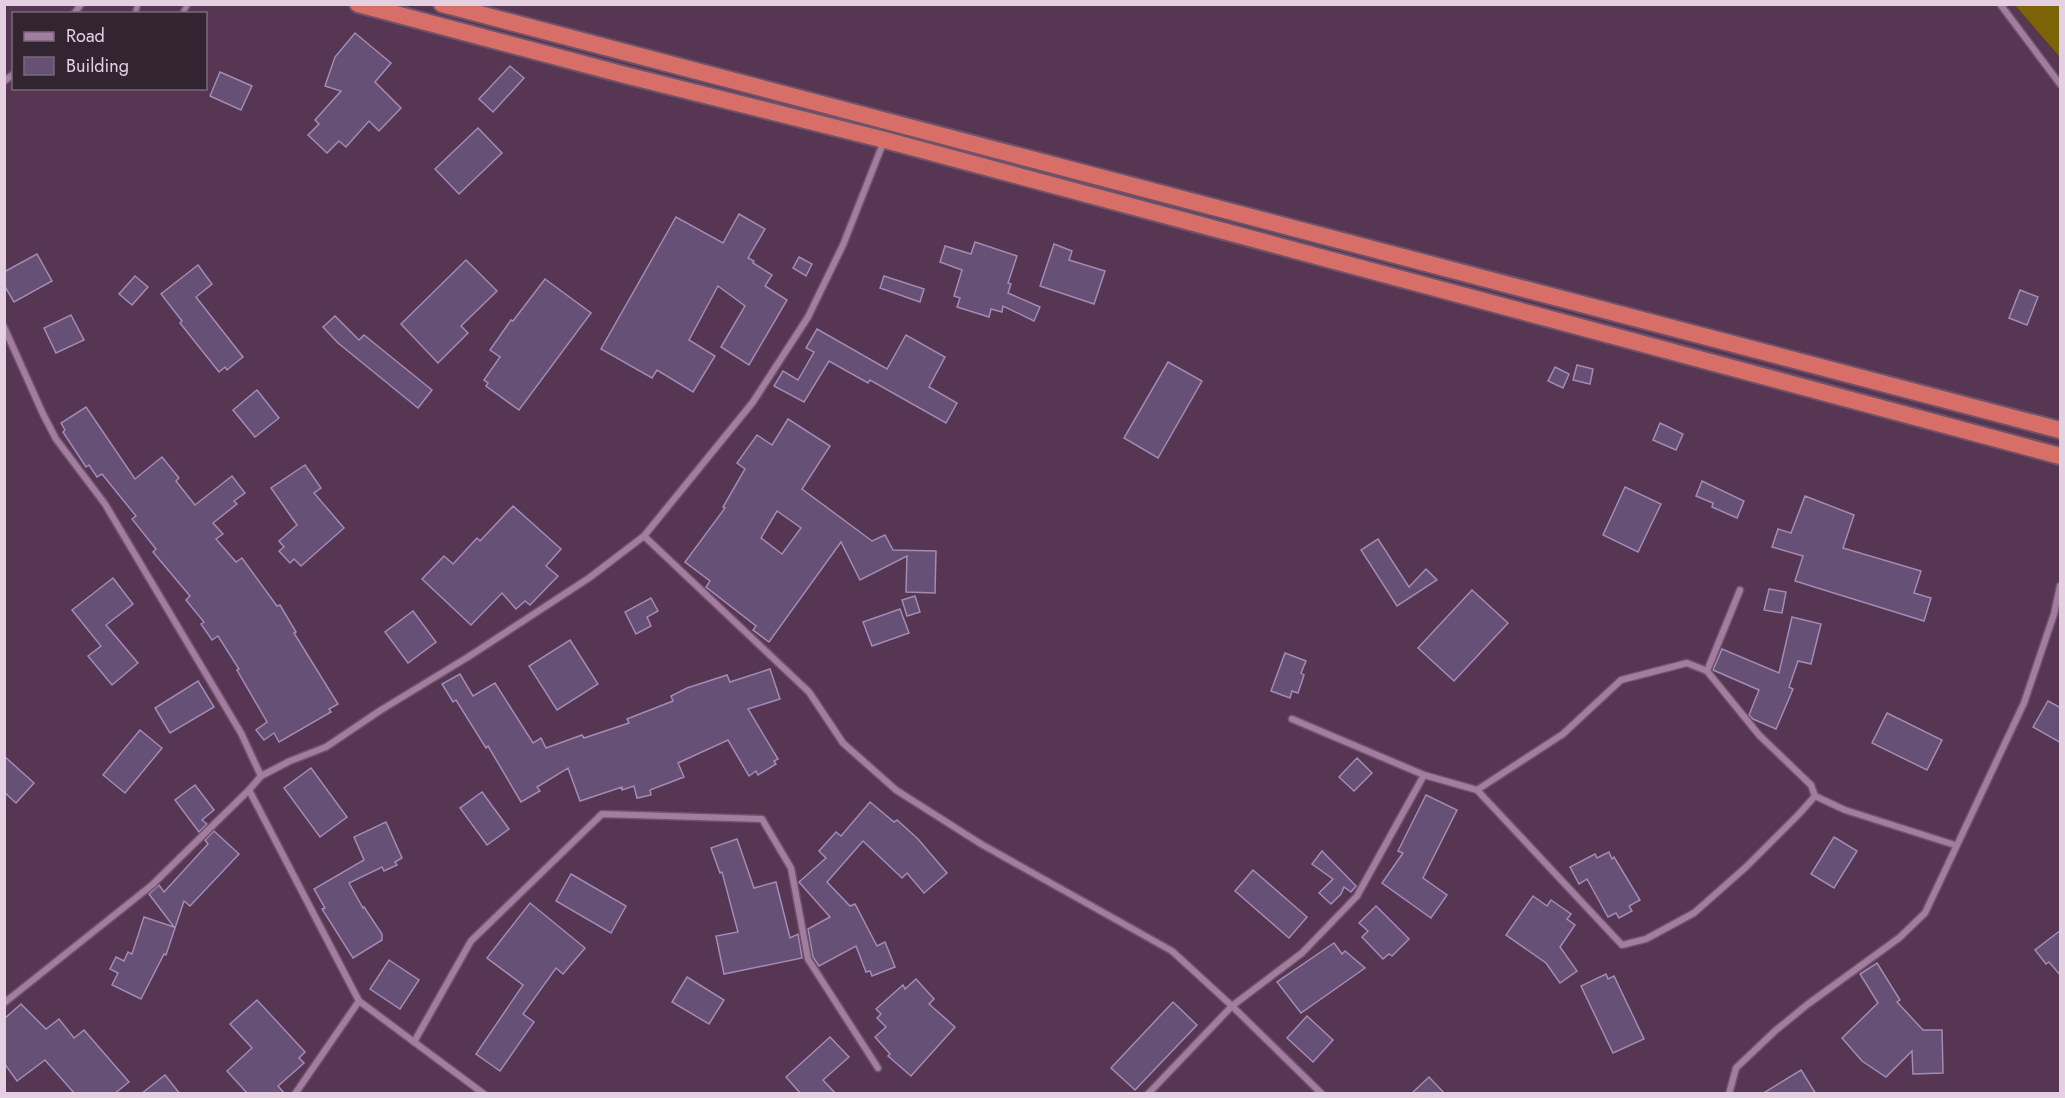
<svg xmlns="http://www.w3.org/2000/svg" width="2065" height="1098" viewBox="0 0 2065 1098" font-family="Jost,sans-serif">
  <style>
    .green { fill: #7d6308 }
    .building { fill: #665076; stroke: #a38bb5; stroke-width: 1.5; fill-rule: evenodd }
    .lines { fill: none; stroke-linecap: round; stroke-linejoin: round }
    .service-casing { stroke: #6e536b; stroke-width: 8 }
    .minor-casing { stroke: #6e536b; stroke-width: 9 }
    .trunk-casing { stroke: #6e536b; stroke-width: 20 }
    .service { stroke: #a37d9f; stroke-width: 4.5 }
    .minor { stroke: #a37d9f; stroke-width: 6 }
    .trunk { stroke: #d76e68; stroke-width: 16 }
  </style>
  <rect width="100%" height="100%" fill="#573654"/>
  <path class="green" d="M2015,5H2060V57Z"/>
  <g class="building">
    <path d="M355,33L391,63L375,82L401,108L379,131L369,121L346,147L339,141L327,153L308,135L319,124L315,120L341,91L325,86L335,57Z"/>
    <path d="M510,66L524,78L493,112L479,99Z"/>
    <path d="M220,72L252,86L241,110L210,96Z"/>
    <path d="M478,128L502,153L459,194L435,169Z"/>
    <path d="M739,214L765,229L748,258L754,261L753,263L772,275L765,286L787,300L749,365L721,347L745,306L718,286L689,340L715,356L693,392L657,370L652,378L601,349L676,217L723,243Z"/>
    <path d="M975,242L1017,256L1008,283L1011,284L1008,293L1040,307L1034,321L1003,306L1002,312L991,309L989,317L957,307L960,298L954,296L962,270L940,262L945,246L971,254Z"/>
    <path d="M1054,244L1072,251L1069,260L1105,271L1094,304L1040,286Z"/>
    <path d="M37,254L52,281L14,302L4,285V272Z"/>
    <path d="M799,257L812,264L806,276L793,268Z"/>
    <path d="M466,260L497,291L461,326L468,333L438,363L401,324Z"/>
    <path d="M198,265L212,284L196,297L243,357L227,370L225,367L219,372L180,323L182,321L161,294Z"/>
    <path d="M135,276L148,287L132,305L119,294Z"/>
    <path d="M884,276L924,289L920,302L880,288Z"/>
    <path d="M545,279L591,313L519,410L486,386L488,383L484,380L500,357L490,350L511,320L513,321Z"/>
    <path d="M2020,290L2038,297L2027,325L2009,318Z"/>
    <path d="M71,315L84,340L56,353L44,328Z"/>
    <path d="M335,316L359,340L364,335L432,390L418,408L338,343L323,327Z"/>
    <path d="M817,329L887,369L906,335L945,357L929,387L957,403L946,423L870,380L868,383L829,361L804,402L774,386L783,371L798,380L814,352L806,348Z"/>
    <path d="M1168,362L1202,381L1158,458L1124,438Z"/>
    <path d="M1577,365L1593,369L1590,384L1573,380Z"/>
    <path d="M1555,367L1569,374L1563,388L1548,381Z"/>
    <path d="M257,390L279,418L255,437L233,410Z"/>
    <path d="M86,407L135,479L162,457L179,478L176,481L195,505L232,476L245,493L234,501L237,504L213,523L223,534L216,539L236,562L242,558L277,606L280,605L296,632L294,633L338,704L329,709L331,712L279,742L274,733L264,740L256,730L267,722L237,670L239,669L218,636L212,640L201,624L204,622L186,600L190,596L153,552L156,549L132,519L136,516L102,474L97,477L89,465L86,467L63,432L65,430L61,423Z"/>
    <path d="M788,419L830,446L802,489L872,541L885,535L893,550L936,551L935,593L906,592L907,556L860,580L841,542L769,642L753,630L756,626L706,587L710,581L685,562L725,508L723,507L745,469L737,463L757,435L772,445ZM777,511L801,528L782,554L761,538Z"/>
    <path d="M1660,423L1683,434L1676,450L1653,440Z"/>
    <path d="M305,465L321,488L314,493L344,528L301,566L294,559L290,563L279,551L284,547L279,541L297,525L271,488Z"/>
    <path d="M1702,481L1744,501L1737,518L1712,507L1713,503L1696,496Z"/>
    <path d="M1625,487L1661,504L1638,552L1603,535Z"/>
    <path d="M1805,496L1854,515L1843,548L1921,571L1914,593L1931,598L1924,621L1795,581L1803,556L1772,547L1778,529L1791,533Z"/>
    <path d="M513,506L561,549L546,566L558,576L530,605L525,601L516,609L502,593L471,625L422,579L444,556L453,564L477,538L480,541Z"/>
    <path d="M1378,539L1409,587L1426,569L1437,580L1397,606L1361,550Z"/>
    <path d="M113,578L133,604L106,625L138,663L112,685L88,656L101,646L72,610Z"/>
    <path d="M1769,589L1786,592L1782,613L1764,610Z"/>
    <path d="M1472,590L1508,623L1454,681L1418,648Z"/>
    <path d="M915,596L920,612L907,616L902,600Z"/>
    <path d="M651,598L658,611L647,617L651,626L636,634L625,612Z"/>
    <path d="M900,609L909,633L872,646L863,622Z"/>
    <path d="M413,611L436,642L408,663L385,632Z"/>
    <path d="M1792,617L1821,624L1811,664L1798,661L1789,687L1793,689L1776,729L1753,719L1749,715L1759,690L1713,670L1722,649L1779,673Z"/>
    <path d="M570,640L598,684L557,710L529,666Z"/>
    <path d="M1285,653L1306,661L1301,673L1304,675L1298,693L1292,691L1290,698L1271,691Z"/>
    <path d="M770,669L780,699L748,709L778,759L774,761L776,764L758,775L756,771L749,776L728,740L678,763L684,777L650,790L651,795L637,798L634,786L622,790V787L580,801L568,768L537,787L540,791L521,802L488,746L486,748L456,700L453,702L442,684L460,674L473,696L495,683L533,743L541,738L546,748L582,735L584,738L629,723L627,719L673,701L671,696L687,688L727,675L730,682Z"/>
    <path d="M198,681L214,707L170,733L155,708Z"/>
    <path d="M2048,701L2061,708V743L2033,727Z"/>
    <path d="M1887,713L1942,740L1927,770L1872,743Z"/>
    <path d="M140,730L162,748L125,793L103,775Z"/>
    <path d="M4,756L34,783L16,803L4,792Z"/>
    <path d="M1357,758L1372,773L1354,791L1339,777Z"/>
    <path d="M311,768L347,817L320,837L284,788Z"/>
    <path d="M195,785L214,810L202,820L207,824L199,832L175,800Z"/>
    <path d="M482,792L509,829L487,845L460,808Z"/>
    <path d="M1426,795L1457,810L1423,878L1447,895L1431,918L1382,883L1403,853L1398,851Z"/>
    <path d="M870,802L894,822L897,820L918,839L947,873L924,893L907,873L902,878L863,841L827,882L850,906L855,904L877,946L885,942L895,967L872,976L870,971L866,972L856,946L819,966L813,957L808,929L830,917L799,882L826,858L819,851L836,832L841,836Z"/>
    <path d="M386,822L402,858L395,862L397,865L384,871L382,867L349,883L363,908L364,907L382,934V940L353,958L322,909L325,908L314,889L364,860L354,837Z"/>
    <path d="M214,831L239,854L190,906L184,901L166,955L164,954L141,999L112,985L118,973L110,969L116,957L124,961L128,952L132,954L144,917L174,927L149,894L159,885L164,892L208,844L205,840Z"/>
    <path d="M1834,837L1857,851L1834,888L1811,874Z"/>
    <path d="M737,839L754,888L776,882L790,938L798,934L802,958L724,974L716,936L738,932L722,872L720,873L711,848Z"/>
    <path d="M1322,851L1356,886L1351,892L1344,887L1341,894L1331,904L1319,893L1333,879L1312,864Z"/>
    <path d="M1609,852L1612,859L1614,857L1640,900L1629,906L1632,911L1619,918L1616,913L1608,917L1587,879L1579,884L1570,867L1595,854L1597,858Z"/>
    <path d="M1253,870L1307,917L1289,938L1235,891Z"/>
    <path d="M571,874L626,906L611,933L556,901Z"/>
    <path d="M1533,896L1547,906L1551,900L1571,914L1567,919L1575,925L1560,947L1577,971L1560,983L1546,963L1506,935Z"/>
    <path d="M530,903L585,948L563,974L556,968L523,1014L534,1022L500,1071L476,1054L523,985L487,958Z"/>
    <path d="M1376,906L1409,939L1392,956L1389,954L1383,959L1362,937L1368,931L1359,923Z"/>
    <path d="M2061,930V976L2049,962L2046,964L2035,950Z"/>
    <path d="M1334,943L1342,954L1345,951L1365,968L1301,1013L1277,982Z"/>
    <path d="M389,960L419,980L400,1009L370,989Z"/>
    <path d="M1877,963L1900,1000L1897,1002L1923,1030H1942L1943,1073L1913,1074L1912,1051L1886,1077L1862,1061L1842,1038L1878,1003L1860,974Z"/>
    <path d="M1606,974L1608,979L1614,976L1644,1039L1613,1053L1581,986Z"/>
    <path d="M687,977L724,1000L709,1024L672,1002Z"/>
    <path d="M916,979L934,999L929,1004L955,1027L911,1076L888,1056L890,1054L875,1037L886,1027L877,1018L881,1014L876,1009L903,985L905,989Z"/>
    <path d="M257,1000L305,1052L299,1058L304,1063L278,1086L285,1094H248L227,1071L252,1048L230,1024Z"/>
    <path d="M1173,1002L1197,1025L1135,1090L1111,1068Z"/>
    <path d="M21,1004L46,1029L59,1019L74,1038L84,1030L129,1082L114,1094H75L45,1060L17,1081L4,1063V1019Z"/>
    <path d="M1307,1016L1333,1040L1313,1062L1287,1038Z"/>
    <path d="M830,1037L849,1057L823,1080L836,1094H801L786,1077Z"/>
    <path d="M1801,1070L1816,1094H1762Z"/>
    <path d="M165,1075L180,1094H141Z"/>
    <path d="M1429,1077L1445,1094H1411Z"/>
  </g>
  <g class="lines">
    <g class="service-casing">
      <g id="service">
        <path d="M135,14L138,4"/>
        <path d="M182,14L188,4"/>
      </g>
    </g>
    <g class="minor-casing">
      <g id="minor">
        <path d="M2000,4L2060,84"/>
        <path d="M74,14L81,4"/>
        <path d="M4,81L14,74"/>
        <path d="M4,327L43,414L56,439L105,504L241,733L261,776L290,761L326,747L381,710L468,657L589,578L644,536L753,402L808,317L843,245L884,141"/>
        <path d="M644,536L809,692L843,743L896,790L981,844L1172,951L1232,1006L1322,1094"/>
        <path d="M1707,671L1740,590"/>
        <path d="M1292,719L1424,775L1477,790L1622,945L1646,939L1694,913L1746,867L1799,814L1815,796"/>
        <path d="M249,790L359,1001L484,1094"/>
        <path d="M1477,790L1563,734L1621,680L1687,663L1707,671L1759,735L1811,785L1815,796L1845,810L1955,845"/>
        <path d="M4,1003L152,885L249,790L261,776"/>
        <path d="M414,1042L471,941L602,814L762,819L791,868L808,959L878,1068"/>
        <path d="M295,1094L359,1001"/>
        <path d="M1148,1094L1232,1006L1302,953L1357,896L1424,775"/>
        <path d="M1729,1094L1736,1068L1775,1031L1808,1004L1899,938L1925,913L2024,703L2054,614L2060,586"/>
      </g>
    </g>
    <g class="trunk-casing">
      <g id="trunk">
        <path d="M358,4L629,76L885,140L2060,456"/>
        <path d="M442,4L2060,430"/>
      </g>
    </g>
    <use href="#service" class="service"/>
    <use href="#minor" class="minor"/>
    <use href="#trunk" class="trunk"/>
  </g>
  <rect width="2065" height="1098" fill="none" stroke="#e4d0e1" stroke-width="12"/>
  <rect x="12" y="12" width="195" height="78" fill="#332432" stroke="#7a6978" stroke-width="1.5"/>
  <rect x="24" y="32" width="30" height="9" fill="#a37d9f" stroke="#7a6978" stroke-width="1.5"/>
  <text x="66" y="42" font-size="18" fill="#e4d0e1">Road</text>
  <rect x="24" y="57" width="30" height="18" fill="#665076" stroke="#7a6978" stroke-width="1.5"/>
  <text x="66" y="72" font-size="18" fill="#e4d0e1">Building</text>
</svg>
